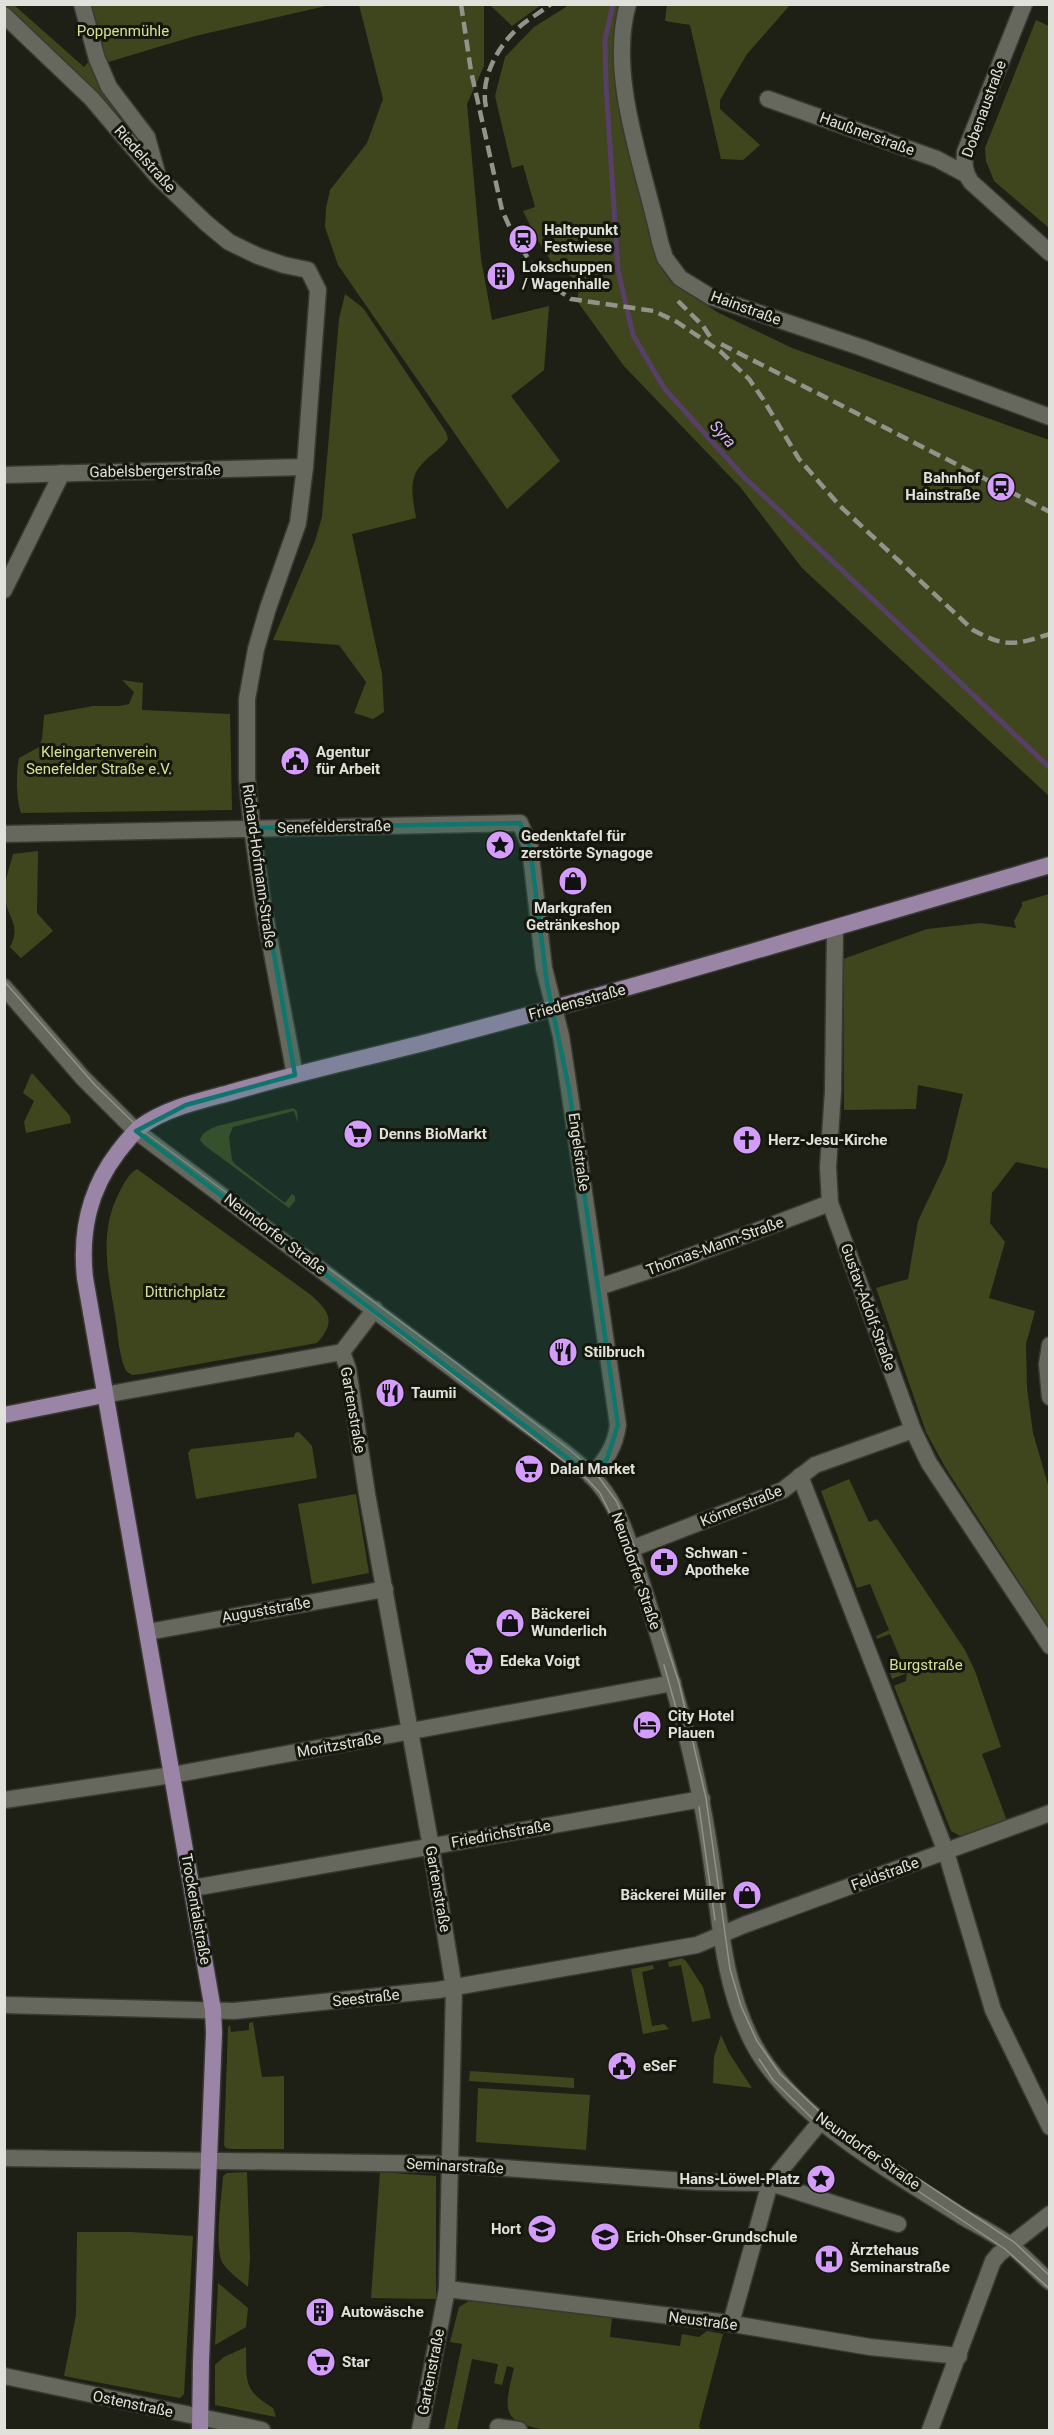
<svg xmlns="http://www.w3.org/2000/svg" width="1054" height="2435" viewBox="0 0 1054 2435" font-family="Roboto,sans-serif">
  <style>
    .green { fill: #3f461d }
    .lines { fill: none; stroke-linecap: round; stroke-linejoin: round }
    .stream { stroke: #573f68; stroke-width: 5 }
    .minor-casing { stroke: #383933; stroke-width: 19 }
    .tertiary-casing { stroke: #383933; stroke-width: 19 }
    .primary-casing { stroke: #383933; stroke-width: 19 }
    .minor { stroke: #66685d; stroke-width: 16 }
    .tertiary { stroke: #66685d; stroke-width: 16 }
    .primary { stroke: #9b85a7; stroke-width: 16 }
    .tram { stroke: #92938b; stroke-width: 1.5 }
    .rail { stroke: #92938b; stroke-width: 4.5; stroke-dasharray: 12 6; stroke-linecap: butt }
    .marked { fill: #0f766e; fill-opacity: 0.2; stroke: #0f766e; stroke-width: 4.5; stroke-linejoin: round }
    .labels { text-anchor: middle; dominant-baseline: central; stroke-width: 6; stroke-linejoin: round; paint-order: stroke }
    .park-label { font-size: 15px; fill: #d4e293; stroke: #15170d }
    .street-label { font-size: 15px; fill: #e0e1db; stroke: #15170d }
    .poi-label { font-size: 15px; font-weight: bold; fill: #e0e1db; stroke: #15170d; text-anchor: start }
    .water-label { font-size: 16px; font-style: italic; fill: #dbb3f7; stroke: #15170d }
  </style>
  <rect width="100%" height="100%" fill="#1e2016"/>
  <g class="green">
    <path d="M4,5H14L84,67L90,60L136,136L79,75L5,7Z"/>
    <path d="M88,5H330L195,36L105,63Z"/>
    <path d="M359,5H484V66L467,104L481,259L492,320L549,306L544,370L511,396L560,461L507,509L338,265L325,227L326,208L330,190L367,143L383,99Z"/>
    <path d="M490,5H541L512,26Z"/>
    <path d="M567,5H622L628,144L653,246L660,264L675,284L717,312L792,348L1049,440V796L802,568L741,488L624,366L577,301L580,282L554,266L537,239L523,211L535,207L523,165L512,168L495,96L505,57L534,27L566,7Z"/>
    <path d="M667,5H790L747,54L720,100V109L760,145L743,160L721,159L690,25L665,21Z"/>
    <path d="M1036,20L1049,26V228L994,181L986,161L985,148Z"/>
    <path d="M345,294L363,308L446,432L448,439C441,449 431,454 423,463C407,478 413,499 416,518L352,534L382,674L384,712L373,719L354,713L366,682L339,645L273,640L315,541L322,517L339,319Z"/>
    <path d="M122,680L143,683L142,710L230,714L232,810L21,813C16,798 16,774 19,758L39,747L42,739L44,715L93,706H120L129,704L134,692Z"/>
    <path d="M38,851L37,913L53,931L21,958L10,947C22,924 7,919 5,897C3,884 10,867 13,854Z"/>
    <path d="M1049,894V1169L1016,1162L992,1193L990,1223L1005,1242L989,1298L1035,1311L1026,1344L1027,1388L1033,1433L1049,1488V1628L945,1467L926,1432L876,1288L908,1279L918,1221L946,1162L963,1094L918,1085L916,1109L844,1110L843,959L927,929L981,923L1016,928L1014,921L1022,906V902Z"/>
    <path d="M31,1074H33L70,1116L71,1123L26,1133L24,1122L34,1101L23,1093Z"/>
    <path d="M293,1108L297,1111L298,1123L294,1111L233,1127L229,1137L232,1160L235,1164L285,1203L292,1194L295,1196V1201L289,1208L204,1145L200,1140C202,1132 210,1129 217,1126Z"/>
    <path d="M137,1169L311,1295C330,1312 336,1322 317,1343L142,1374L132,1375L126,1371C119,1355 118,1337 116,1321C109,1278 98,1235 118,1195C123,1185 128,1174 137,1169Z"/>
    <path d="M299,1432L312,1446L317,1478L196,1499L188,1453L191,1449L294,1437L295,1433Z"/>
    <path d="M849,1479L869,1522L877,1519L965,1650L975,1671L1001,1747L982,1754L1007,1821L962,1837L951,1831L894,1686L906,1681L907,1673L892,1679L890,1673L904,1667L890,1634L877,1639L876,1636L889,1630L870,1584L857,1588L821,1491Z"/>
    <path d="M356,1494L369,1573L312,1584L298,1504Z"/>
    <path d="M682,1958L686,1961L703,1987L711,2018L692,2022L681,1965L669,1967L668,1962Z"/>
    <path d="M653,1965L654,1969L642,1972L652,2026L664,2024L669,2029L643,2034L631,1969Z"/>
    <path d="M253,2022L262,2077L284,2076V2149H232L226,2148L224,2145L228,2027L230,2025L231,2032L249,2030V2023Z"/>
    <path d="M721,2035L729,2053L752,2088L713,2083L714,2057Z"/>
    <path d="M470,2071L574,2078V2088L469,2081Z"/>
    <path d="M478,2088L590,2095L586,2150L476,2142Z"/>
    <path d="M247,2172L250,2258L248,2287C240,2280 230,2273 224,2265C213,2251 222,2195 223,2176L227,2173Z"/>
    <path d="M380,2172L436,2176V2299L371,2298Z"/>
    <path d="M77,2232H131L193,2236L184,2394L180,2398L64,2376L76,2315Z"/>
    <path d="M218,2283L248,2308L246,2327L215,2345Z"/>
    <path d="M469,2301L612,2317L610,2337L680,2346L682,2334L699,2337L707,2331L723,2334L699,2426L701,2430H546C500,2422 504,2410 514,2368L507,2366L502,2385L494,2383L498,2364L472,2359L457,2430H444L462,2344L450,2342L459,2307Z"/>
    <path d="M246,2347C247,2381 242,2389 273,2408L276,2417L215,2405V2365L224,2357Z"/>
  </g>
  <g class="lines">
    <path class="stream" d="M613,4L605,40L606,85L618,270L633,335L664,388L744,477L1050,768"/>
    <g class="minor-casing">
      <g id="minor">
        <path d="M82,4L97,59L109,87L147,137L157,173"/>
        <path d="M628,4C607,77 645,170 660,242L665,258L680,278L711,297L863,348L1050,417"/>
        <path d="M1024,4L965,152C964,164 964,172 971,182L1050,253"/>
        <path d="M4,15L92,99L158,177L206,223L229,242L258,256L284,265L308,270L318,290L305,467L298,523L268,608L256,649L247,699V779L252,828L263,905L295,1075"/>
        <path d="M768,99L937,159L965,174"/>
        <path d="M4,475L305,467"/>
        <path d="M4,590L62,473"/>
        <path d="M4,834L520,823L530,847L544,968L561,1036L569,1089L618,1425C615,1447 606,1460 591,1476"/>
        <path d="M835,928L833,1091L828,1167L830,1203L913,1430L929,1463L1050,1646"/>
        <path d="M136,1131L510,1412C541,1436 582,1460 605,1492C625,1521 634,1560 645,1593C672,1677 697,1764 710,1851C720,1916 722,1982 752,2041C790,2116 894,2173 963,2217C979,2226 995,2234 1010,2245C1024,2256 1036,2270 1050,2282"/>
        <path d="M599,1287L672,1263L830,1203"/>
        <path d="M1050,1345L1047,1364L1050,1397"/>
        <path d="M342,1352L348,1369L367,1494L431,1847L454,1988L447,2289L420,2430"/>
        <path d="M104,1395L342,1352L375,1309"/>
        <path d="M800,1476L946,1852L993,2010L1050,2127"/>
        <path d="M631,1549L783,1490L815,1465L913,1430"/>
        <path d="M148,1632L385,1589"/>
        <path d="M4,1800L172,1775L673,1683"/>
        <path d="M193,1888L702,1799"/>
        <path d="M4,2005L234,2011L438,1990L697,1945L744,1925L1050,1813"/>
        <path d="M4,2158L449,2164L700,2182L770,2183L898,2224"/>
        <path d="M447,2289L721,2322L870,2347L959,2356"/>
        <path d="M731,2323L770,2183L821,2121"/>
        <path d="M4,2376L262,2430"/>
        <path d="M498,2427L519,2430"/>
        <path d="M930,2430L993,2261L999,2254L1050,2214"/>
      </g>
    </g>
    <g class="tertiary-casing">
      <path id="tertiary" d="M4,987L83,1078L136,1131"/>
    </g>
    <g class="primary-casing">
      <g id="primary">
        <path d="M4,1415L104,1395"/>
        <path d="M200,2430L201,2361L214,2033L213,2010L85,1278C80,1231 89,1190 118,1152C125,1143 132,1134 140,1127C166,1108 199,1101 229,1093C297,1073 366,1058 435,1040C641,986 845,924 1050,865"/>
      </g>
    </g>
    <use href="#minor" class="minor"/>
    <use href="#tertiary" class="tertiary"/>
    <use href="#primary" class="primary"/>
    <g class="tram">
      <path d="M4,981L95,1085L139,1128L455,1362L571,1451L595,1472L617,1502L635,1548L679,1683L706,1798L730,1969L741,2006L757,2041L780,2074L824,2116L1014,2242L1050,2276"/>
      <path d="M342,1289L588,1480L600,1493L615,1523"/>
      <path d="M664,1665L676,1708"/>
      <path d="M699,1807L715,1920"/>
      <path d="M759,2059L773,2080L819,2125L1005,2249L1050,2289"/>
    </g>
    <g class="rail">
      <path d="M461,4L471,71L502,210L515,239L530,261L548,283L571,299L654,311L677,322L720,351L749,379L763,399L799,459L840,506L973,630C1006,648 1015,645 1050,634"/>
      <path d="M486,107C480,80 496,49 516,30C526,20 540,13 551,4"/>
      <path d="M678,301L703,326L711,338"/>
      <path d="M721,344L1050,512"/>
    </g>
  </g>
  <path class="marked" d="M520,823L530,847L547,983L569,1089L618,1425L607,1459L591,1476L136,1131L186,1105L295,1075L252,828Z"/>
  <defs>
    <g id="station-disc" transform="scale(1.5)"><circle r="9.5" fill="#d49cfb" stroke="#15170d"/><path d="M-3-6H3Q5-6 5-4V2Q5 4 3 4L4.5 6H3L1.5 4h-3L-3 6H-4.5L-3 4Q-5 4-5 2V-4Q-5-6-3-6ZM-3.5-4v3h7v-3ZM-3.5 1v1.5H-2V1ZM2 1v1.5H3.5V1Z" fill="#111"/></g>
    <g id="building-disc" transform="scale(1.5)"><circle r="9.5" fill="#d49cfb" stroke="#15170d"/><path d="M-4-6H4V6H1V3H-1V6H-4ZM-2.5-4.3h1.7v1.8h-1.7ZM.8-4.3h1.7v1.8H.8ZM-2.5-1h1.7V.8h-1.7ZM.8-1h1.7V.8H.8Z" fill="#111"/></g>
    <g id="civic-disc" transform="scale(1.5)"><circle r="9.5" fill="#d49cfb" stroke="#15170d"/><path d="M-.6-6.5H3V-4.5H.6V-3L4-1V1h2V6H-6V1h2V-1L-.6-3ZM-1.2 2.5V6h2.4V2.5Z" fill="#111"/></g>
    <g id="sight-disc" transform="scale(1.5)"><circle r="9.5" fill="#d49cfb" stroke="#15170d"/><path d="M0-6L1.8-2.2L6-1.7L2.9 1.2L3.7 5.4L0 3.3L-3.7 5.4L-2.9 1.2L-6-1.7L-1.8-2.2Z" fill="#111"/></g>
    <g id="shop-disc" transform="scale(1.5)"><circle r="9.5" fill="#d49cfb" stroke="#15170d"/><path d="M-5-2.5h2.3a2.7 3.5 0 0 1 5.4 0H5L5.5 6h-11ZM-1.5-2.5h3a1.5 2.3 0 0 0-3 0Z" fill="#111"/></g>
    <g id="supermarket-disc" transform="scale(1.5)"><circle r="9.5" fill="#d49cfb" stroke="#15170d"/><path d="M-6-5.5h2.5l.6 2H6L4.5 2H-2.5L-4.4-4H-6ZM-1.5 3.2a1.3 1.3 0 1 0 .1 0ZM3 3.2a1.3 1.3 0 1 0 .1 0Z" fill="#111"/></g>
    <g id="church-disc" transform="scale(1.5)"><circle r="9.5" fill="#d49cfb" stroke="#15170d"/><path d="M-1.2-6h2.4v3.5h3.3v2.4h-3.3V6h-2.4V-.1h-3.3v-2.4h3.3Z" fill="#111"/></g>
    <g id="restaurant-disc" transform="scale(1.5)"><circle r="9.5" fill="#d49cfb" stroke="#15170d"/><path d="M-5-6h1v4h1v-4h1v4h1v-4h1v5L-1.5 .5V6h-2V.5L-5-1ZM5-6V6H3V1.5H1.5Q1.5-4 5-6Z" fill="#111"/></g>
    <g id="pharmacy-disc" transform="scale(1.5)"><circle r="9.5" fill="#d49cfb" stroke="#15170d"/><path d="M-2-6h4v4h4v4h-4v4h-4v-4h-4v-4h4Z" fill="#111"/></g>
    <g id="hotel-disc" transform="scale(1.5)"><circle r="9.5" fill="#d49cfb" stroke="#15170d"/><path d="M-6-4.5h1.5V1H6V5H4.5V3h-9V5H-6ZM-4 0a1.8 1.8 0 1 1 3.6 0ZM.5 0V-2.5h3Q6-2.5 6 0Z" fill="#111"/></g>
    <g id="school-disc" transform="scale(1.5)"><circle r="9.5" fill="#d49cfb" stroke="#15170d"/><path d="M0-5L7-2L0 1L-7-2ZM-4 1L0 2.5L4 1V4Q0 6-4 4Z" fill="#111"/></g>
    <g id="hospital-disc" transform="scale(1.5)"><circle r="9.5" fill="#d49cfb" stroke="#15170d"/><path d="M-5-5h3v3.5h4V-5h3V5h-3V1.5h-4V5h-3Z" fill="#111"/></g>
  </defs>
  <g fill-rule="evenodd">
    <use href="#station-disc" x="523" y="239"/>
    <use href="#building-disc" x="501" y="276"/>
    <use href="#station-disc" x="1001" y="487"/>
    <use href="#civic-disc" x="295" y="761"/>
    <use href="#sight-disc" x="500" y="845"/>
    <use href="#shop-disc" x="573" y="881"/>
    <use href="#supermarket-disc" x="358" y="1134"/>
    <use href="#church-disc" x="747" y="1140"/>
    <use href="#restaurant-disc" x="563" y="1352"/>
    <use href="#restaurant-disc" x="390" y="1393"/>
    <use href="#supermarket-disc" x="529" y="1469"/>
    <use href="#pharmacy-disc" x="664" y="1562"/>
    <use href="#shop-disc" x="510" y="1623"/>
    <use href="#supermarket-disc" x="479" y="1661"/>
    <use href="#hotel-disc" x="647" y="1725"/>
    <use href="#shop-disc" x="747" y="1895"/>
    <use href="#civic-disc" x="622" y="2066"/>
    <use href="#sight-disc" x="821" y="2179"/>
    <use href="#school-disc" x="542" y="2229"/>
    <use href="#school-disc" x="605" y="2237"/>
    <use href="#hospital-disc" x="829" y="2259"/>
    <use href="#building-disc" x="320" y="2312"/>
    <use href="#supermarket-disc" x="321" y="2362"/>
  </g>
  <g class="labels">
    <g class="park-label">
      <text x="123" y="31">Poppenmühle</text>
      <text x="99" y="752">Kleingartenverein<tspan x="99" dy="17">Senefelder Straße e.V.</tspan></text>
      <text x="185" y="1292">Dittrichplatz</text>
      <text x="926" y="1665">Burgstraße</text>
    </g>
    <g class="street-label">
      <text transform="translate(984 109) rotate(-70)">Dobenaustraße</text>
      <text transform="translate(867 134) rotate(20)">Haußnerstraße</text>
      <text transform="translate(145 159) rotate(48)">Riedelstraße</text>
      <text transform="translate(746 308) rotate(20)">Hainstraße</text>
      <text transform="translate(155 471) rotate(-1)">Gabelsbergerstraße</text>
      <text transform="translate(334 827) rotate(-1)">Senefelderstraße</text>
      <text transform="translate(259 866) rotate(82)">Richard-Hofmann-Straße</text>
      <text transform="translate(577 1002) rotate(-15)">Friedensstraße</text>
      <text transform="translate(579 1152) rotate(82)">Engelstraße</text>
      <text transform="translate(275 1234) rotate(37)">Neundorfer Straße</text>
      <text transform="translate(715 1246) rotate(-20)">Thomas-Mann-Straße</text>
      <text transform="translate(868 1307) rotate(70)">Gustav-Adolf-Straße</text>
      <text transform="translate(353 1410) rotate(80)">Gartenstraße</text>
      <text transform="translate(741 1506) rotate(-22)">Körnerstraße</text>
      <text transform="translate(636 1571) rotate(71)">Neundorfer Straße</text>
      <text transform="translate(266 1610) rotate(-10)">Auguststraße</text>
      <text transform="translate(339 1745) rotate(-10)">Moritzstraße</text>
      <text transform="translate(501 1834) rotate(-10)">Friedrichstraße</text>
      <text transform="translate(885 1874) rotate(-20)">Feldstraße</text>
      <text transform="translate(438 1889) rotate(80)">Gartenstraße</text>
      <text transform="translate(196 1909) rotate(80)">Trockentalstraße</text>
      <text transform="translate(366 1998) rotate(-6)">Seestraße</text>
      <text transform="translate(868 2151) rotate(35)">Neundorfer Straße</text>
      <text transform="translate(455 2166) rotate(3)">Seminarstraße</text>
      <text transform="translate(703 2321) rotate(7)">Neustraße</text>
      <text transform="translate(431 2372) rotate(-79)">Gartenstraße</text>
      <text transform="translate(133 2404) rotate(12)">Ostenstraße</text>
    </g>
    <g class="poi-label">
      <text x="544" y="230">Haltepunkt<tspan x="544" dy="17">Festwiese</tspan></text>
      <text x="522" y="267">Lokschuppen<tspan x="522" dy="17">/ Wagenhalle</tspan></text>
      <text x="980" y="478" text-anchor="end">Bahnhof<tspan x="980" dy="17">Hainstraße</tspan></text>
      <text x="316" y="752">Agentur<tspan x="316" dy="17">für Arbeit</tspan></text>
      <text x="521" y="836">Gedenktafel für<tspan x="521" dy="17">zerstörte Synagoge</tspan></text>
      <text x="573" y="908" text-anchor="middle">Markgrafen<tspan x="573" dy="17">Getränkeshop</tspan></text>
      <text x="379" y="1134">Denns BioMarkt</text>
      <text x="768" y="1140">Herz-Jesu-Kirche</text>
      <text x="584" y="1352">Stilbruch</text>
      <text x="411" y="1393">Taumii</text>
      <text x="550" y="1469">Dalal Market</text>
      <text x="685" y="1553">Schwan -<tspan x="685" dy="17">Apotheke</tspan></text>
      <text x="531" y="1614">Bäckerei<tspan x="531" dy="17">Wunderlich</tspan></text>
      <text x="500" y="1661">Edeka Voigt</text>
      <text x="668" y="1716">City Hotel<tspan x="668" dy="17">Plauen</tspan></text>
      <text x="726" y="1895" text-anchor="end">Bäckerei Müller</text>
      <text x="643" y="2066">eSeF</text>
      <text x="800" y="2179" text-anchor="end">Hans-Löwel-Platz</text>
      <text x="521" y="2229" text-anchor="end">Hort</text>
      <text x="626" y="2237">Erich-Ohser-Grundschule</text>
      <text x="850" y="2250">Ärztehaus<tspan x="850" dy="17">Seminarstraße</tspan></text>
      <text x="341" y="2312">Autowäsche</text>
      <text x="342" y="2362">Star</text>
    </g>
    <g class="water-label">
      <text transform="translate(723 434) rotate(48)">Syra</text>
    </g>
  </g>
  <rect width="1054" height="2435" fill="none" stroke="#e0e1db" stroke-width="12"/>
</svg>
